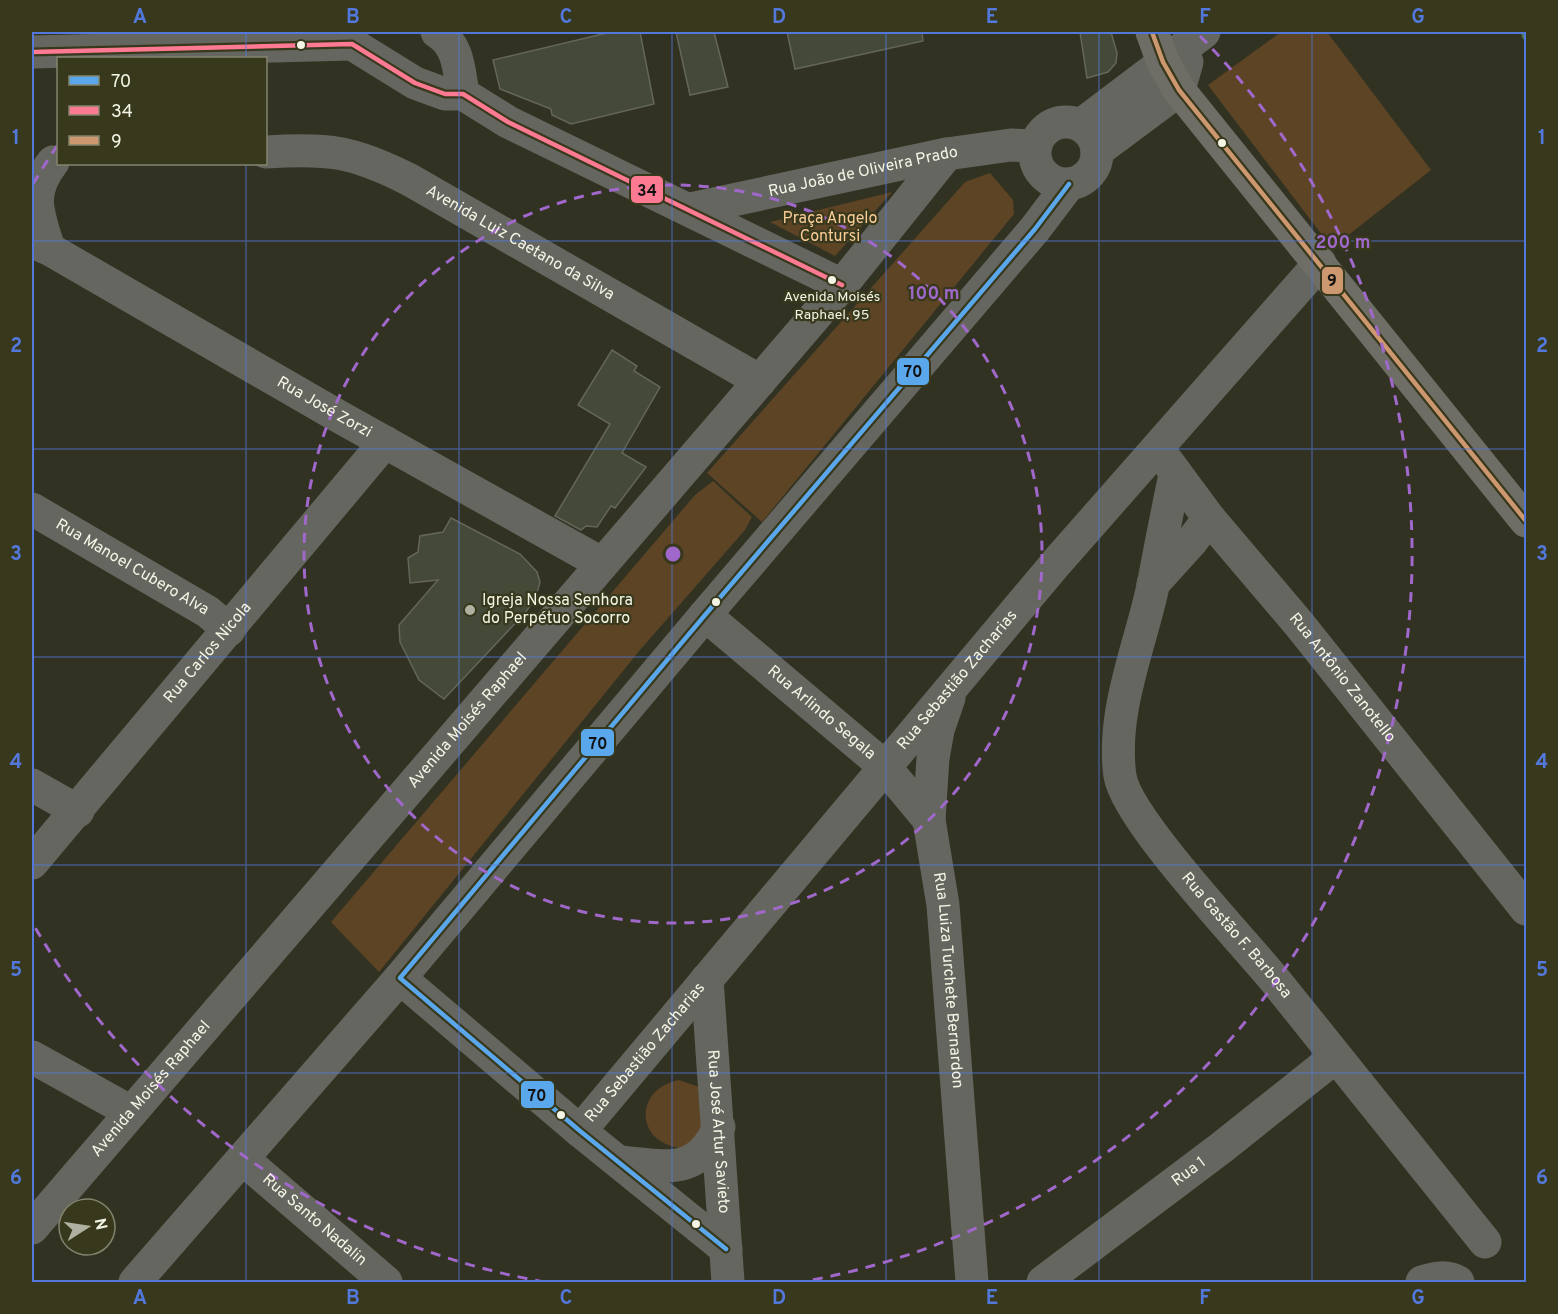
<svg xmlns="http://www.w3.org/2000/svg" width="1558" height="1314" viewBox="0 0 1558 1314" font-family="Overpass,sans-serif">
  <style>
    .green { fill: #5c4424 }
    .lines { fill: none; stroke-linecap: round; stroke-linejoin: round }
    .stream { stroke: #517a56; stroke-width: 8 }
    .building { fill: #444938; stroke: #64665a; stroke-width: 1.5 }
    .minor { stroke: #666660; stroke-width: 33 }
    .major { stroke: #6f6e66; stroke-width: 33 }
    .bus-1-casing { stroke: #38381d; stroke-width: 9 }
    .bus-2-casing { stroke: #38381d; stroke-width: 9 }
    .bus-3-casing { stroke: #38381d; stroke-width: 9 }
    .bus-1 { stroke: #5aa8eb; stroke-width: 4.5 }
    .bus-2 { stroke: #fe7a93; stroke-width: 4.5 }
    .bus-3 { stroke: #cd976f; stroke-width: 4.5 }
    .grid { fill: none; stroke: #5378db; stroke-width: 1.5; stroke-opacity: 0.55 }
    .ring { fill: none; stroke: #9f68ca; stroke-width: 3; stroke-dasharray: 10 8 }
    .bus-dot { fill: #f4f5e4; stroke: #38381d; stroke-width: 2 }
    .poi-dot { fill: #b0b1a0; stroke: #38381d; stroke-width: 2 }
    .labels { text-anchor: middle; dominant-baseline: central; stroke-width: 4.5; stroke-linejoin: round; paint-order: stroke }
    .bus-label { font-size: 14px; fill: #f4f5e4; stroke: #38381d }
    .street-label { font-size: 16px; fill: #f4f5e4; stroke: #38381d }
    .park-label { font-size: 16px; fill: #f9cc97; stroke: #38381d }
    .poi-label { font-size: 16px; fill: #f4f5e4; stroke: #38381d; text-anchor: start }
    .centre { fill: #9f68ca; stroke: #38381d; stroke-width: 3 }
    .ring-label { font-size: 18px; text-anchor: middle; font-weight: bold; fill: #9f68ca; stroke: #38381d; stroke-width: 4.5; stroke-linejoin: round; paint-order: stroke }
    .line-badge { stroke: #38381d; stroke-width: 2 }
    .pale-badge-label { font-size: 16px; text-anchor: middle; font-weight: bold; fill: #111 }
    .neatline { fill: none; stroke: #5378db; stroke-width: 2 }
    .grid-label { font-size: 20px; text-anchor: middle; font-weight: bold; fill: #5378db }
  </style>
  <rect width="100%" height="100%" fill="#323223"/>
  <g class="green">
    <path d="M1281,32H1327L1431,170L1332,248L1208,85Z"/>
    <path d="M990,173L1013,200L1014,214L762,522L707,473L965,182Z"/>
    <path d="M892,192L835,256L770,222Z"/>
    <path d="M713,481L752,517L745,530L640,650L379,972L331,922L695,495Z"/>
    <path d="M679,1080L699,1087L709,1129L682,1148C635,1144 633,1089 679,1080Z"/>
  </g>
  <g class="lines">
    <path class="stream" d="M1525,32L1526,36"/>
  </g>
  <g class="building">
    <path d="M611,32H640L654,104L571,124L552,115L551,109L500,89L493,60Z"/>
    <path d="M676,32H714L728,87L690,95Z"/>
    <path d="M787,32H922L923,41L795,69Z"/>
    <path d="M1080,32H1111L1117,53L1116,63L1108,72L1087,78Z"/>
    <path d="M612,350L637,366L634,371L660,387L622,453L646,467L615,508L611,506L597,527L586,526L581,530L555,516L610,424L578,405Z"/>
    <path d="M451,518L520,554L537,572L540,582L535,600L524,614L444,699L419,680L400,642L399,625L438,580L410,583L408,558L418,552L420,536L443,532Z"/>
  </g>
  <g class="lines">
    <g class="minor">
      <path d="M437,32C459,45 459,71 463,94"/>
      <path d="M32,52L352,44L415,83L445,94H463L508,122L842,285"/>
      <circle cx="1066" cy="153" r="31"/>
      <path d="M1081,125L1204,32"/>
      <path d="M1097,151L1179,90L1187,62"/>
      <path id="s1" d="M266,152C329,148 353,151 410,180L760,381"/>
      <path id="s2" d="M691,209L947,154L1011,145L1035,146"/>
      <path id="s3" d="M32,242L49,249L338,416L601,563"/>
      <path d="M49,249C38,213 28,194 53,162"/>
      <path id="s4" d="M1167,461L1209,518L1299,624L1526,909"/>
      <path id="s5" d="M1175,475C1167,512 1160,549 1153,586C1140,647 1111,712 1120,776C1127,820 1245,943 1278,984C1347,1071 1416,1157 1485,1242"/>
      <path id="s6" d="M32,509L208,612L229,630"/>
      <path d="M1153,584L1192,541L1209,518"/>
      <path id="s7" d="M705,615L884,766L929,820"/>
      <path id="s8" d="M949,698L938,730L933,758L929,820L943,905L972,1282"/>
      <path d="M32,785L78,811"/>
      <path id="s9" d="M32,863L385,442"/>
      <path id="s10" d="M707,979L728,1282"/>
      <path d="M32,1057L131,1112"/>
      <path id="s11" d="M580,1131L1057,562L1320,263"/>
      <path id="s12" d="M243,1159L386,1282"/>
      <path d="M620,1162C666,1166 697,1177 719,1127"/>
      <path id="s13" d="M32,1228L842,285L947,154"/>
      <path d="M726,1249L580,1131L400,978L705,615L1035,229L1069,184"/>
      <path d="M135,1282L400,978"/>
      <path id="s14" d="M1043,1282L1221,1148L1334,1058"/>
      <path d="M1422,1282C1434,1278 1447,1275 1458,1282"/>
    </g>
    <path class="major" d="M1152,32L1163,62L1179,90L1526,521"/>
    <g class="bus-1-casing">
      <path id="bus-1" d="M726,1249L580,1131L400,978L705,615L1035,229L1069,184"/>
    </g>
    <g class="bus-2-casing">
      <path id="bus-2" d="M32,52L352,44L415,83L445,94H463L508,122L842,285"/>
    </g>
    <g class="bus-3-casing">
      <path id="bus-3" d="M1152,32L1163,62L1179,90L1526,521"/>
    </g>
    <use href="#bus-1" class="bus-1"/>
    <use href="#bus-2" class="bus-2"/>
    <use href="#bus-3" class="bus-3"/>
  </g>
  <path class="grid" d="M246,32V58M459,32V1282M672,32V1282M886,32V1282M1099,32V1282M1312,32V1282M246,164V1282M32,241H1526M32,449H1526M32,657H1526M32,865H1526M32,1073H1526"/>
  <g class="ring">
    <circle cx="673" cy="554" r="369"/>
    <path d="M545 1282A739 739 0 0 1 33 924M33 184A739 739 0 0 1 57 146M1200 36A739 739 0 0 1 801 1282"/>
  </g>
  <g class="bus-dot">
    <circle cx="301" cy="45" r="5"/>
    <circle cx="1222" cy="143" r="5"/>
    <circle cx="832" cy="280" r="5"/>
    <circle cx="716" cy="602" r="5"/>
    <circle cx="561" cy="1115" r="5"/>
    <circle cx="696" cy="1224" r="5"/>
  </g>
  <circle class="poi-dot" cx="470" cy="610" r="6"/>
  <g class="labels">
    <g class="bus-label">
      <text x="832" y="297">Avenida Moisés<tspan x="832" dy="18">Raphael, 95</tspan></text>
    </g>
    <g class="street-label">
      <text stroke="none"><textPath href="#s2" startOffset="176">Rua João de Oliveira Prado</textPath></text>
      <text stroke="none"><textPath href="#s1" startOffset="276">Avenida Luiz Caetano da Silva</textPath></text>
      <text stroke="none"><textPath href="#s3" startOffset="336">Rua José Zorzi</textPath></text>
      <text stroke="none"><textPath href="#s6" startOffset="116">Rua Manoel Cubero Alva</textPath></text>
      <text stroke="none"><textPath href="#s9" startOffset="274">Rua Carlos Nicola</textPath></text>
      <text stroke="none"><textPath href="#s4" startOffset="279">Rua Antônio Zanotello</textPath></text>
      <text stroke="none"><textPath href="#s11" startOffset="588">Rua Sebastião Zacharias</textPath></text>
      <text stroke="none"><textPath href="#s7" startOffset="152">Rua Arlindo Segala</textPath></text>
      <text stroke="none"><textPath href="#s13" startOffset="669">Avenida Moisés Raphael</textPath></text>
      <text stroke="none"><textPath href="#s5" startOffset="506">Rua Gastão F. Barbosa</textPath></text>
      <text stroke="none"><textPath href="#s8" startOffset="286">Rua Luiza Turchete Bernardon</textPath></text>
      <text stroke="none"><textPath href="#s11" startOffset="102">Rua Sebastião Zacharias</textPath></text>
      <text stroke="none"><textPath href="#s13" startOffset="183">Avenida Moisés Raphael</textPath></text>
      <text stroke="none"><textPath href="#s10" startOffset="153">Rua José Artur Savieto</textPath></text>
      <text stroke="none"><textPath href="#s14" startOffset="183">Rua 1</textPath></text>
      <text stroke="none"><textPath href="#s12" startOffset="94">Rua Santo Nadalin</textPath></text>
    </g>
    <g class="park-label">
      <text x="830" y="219">Praça Angelo<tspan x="830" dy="18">Contursi</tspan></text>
    </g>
    <g class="poi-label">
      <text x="482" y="601">Igreja Nossa Senhora<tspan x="482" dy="18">do Perpétuo Socorro</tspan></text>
    </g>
  </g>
  <circle cx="673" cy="554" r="9" class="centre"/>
  <g class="ring-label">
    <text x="1343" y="248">200 m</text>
    <text x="934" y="299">100 m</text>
  </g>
  <g class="line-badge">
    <rect x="630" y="175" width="34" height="29" rx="6" fill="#fe7a93"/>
    <rect x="1321" y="266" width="23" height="29" rx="6" fill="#cd976f"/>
    <rect x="896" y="357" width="34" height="29" rx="6" fill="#5aa8eb"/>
    <rect x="580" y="728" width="35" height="29" rx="6" fill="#5aa8eb"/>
    <rect x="520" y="1080" width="35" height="29" rx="6" fill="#5aa8eb"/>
  </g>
  <g class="pale-badge-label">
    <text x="647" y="196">34</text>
    <text x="1332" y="286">9</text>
    <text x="913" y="377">70</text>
    <text x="598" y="749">70</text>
    <text x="537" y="1101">70</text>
  </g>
  <rect width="1558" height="1314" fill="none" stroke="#38381d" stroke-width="66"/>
  <rect x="57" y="57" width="210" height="108" fill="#38381d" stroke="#83846d" stroke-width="1.5"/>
  <rect x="69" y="76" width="30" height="9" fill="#5aa8eb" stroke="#83846d" stroke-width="1.5"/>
  <text x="111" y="87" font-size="18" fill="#f4f5e4">70</text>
  <rect x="69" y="106" width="30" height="9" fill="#fe7a93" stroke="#83846d" stroke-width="1.5"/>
  <text x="111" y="117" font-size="18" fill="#f4f5e4">34</text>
  <rect x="69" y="136" width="30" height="9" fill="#cd976f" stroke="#83846d" stroke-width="1.5"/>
  <text x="111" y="147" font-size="18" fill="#f4f5e4">9</text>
  <g transform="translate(87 1227) rotate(78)"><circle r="28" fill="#38381d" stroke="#83846d" stroke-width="1.5"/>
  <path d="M0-4.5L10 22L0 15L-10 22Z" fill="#b0b1a0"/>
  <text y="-9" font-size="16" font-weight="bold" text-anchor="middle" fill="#f4f5e4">N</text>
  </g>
  <rect x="33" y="33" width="1492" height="1248" class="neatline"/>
  <g class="grid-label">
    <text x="140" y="23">A</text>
    <text x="353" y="23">B</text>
    <text x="566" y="23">C</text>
    <text x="779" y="23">D</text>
    <text x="992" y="23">E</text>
    <text x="1205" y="23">F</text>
    <text x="1418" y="23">G</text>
    <text x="16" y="144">1</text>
    <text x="1542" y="144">1</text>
    <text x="16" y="352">2</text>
    <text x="1542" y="352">2</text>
    <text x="16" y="560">3</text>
    <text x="1542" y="560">3</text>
    <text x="16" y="768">4</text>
    <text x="1542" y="768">4</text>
    <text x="16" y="976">5</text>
    <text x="1542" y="976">5</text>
    <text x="16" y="1184">6</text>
    <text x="1542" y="1184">6</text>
    <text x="140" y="1304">A</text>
    <text x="353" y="1304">B</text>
    <text x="566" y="1304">C</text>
    <text x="779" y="1304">D</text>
    <text x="992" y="1304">E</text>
    <text x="1205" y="1304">F</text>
    <text x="1418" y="1304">G</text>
  </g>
</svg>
